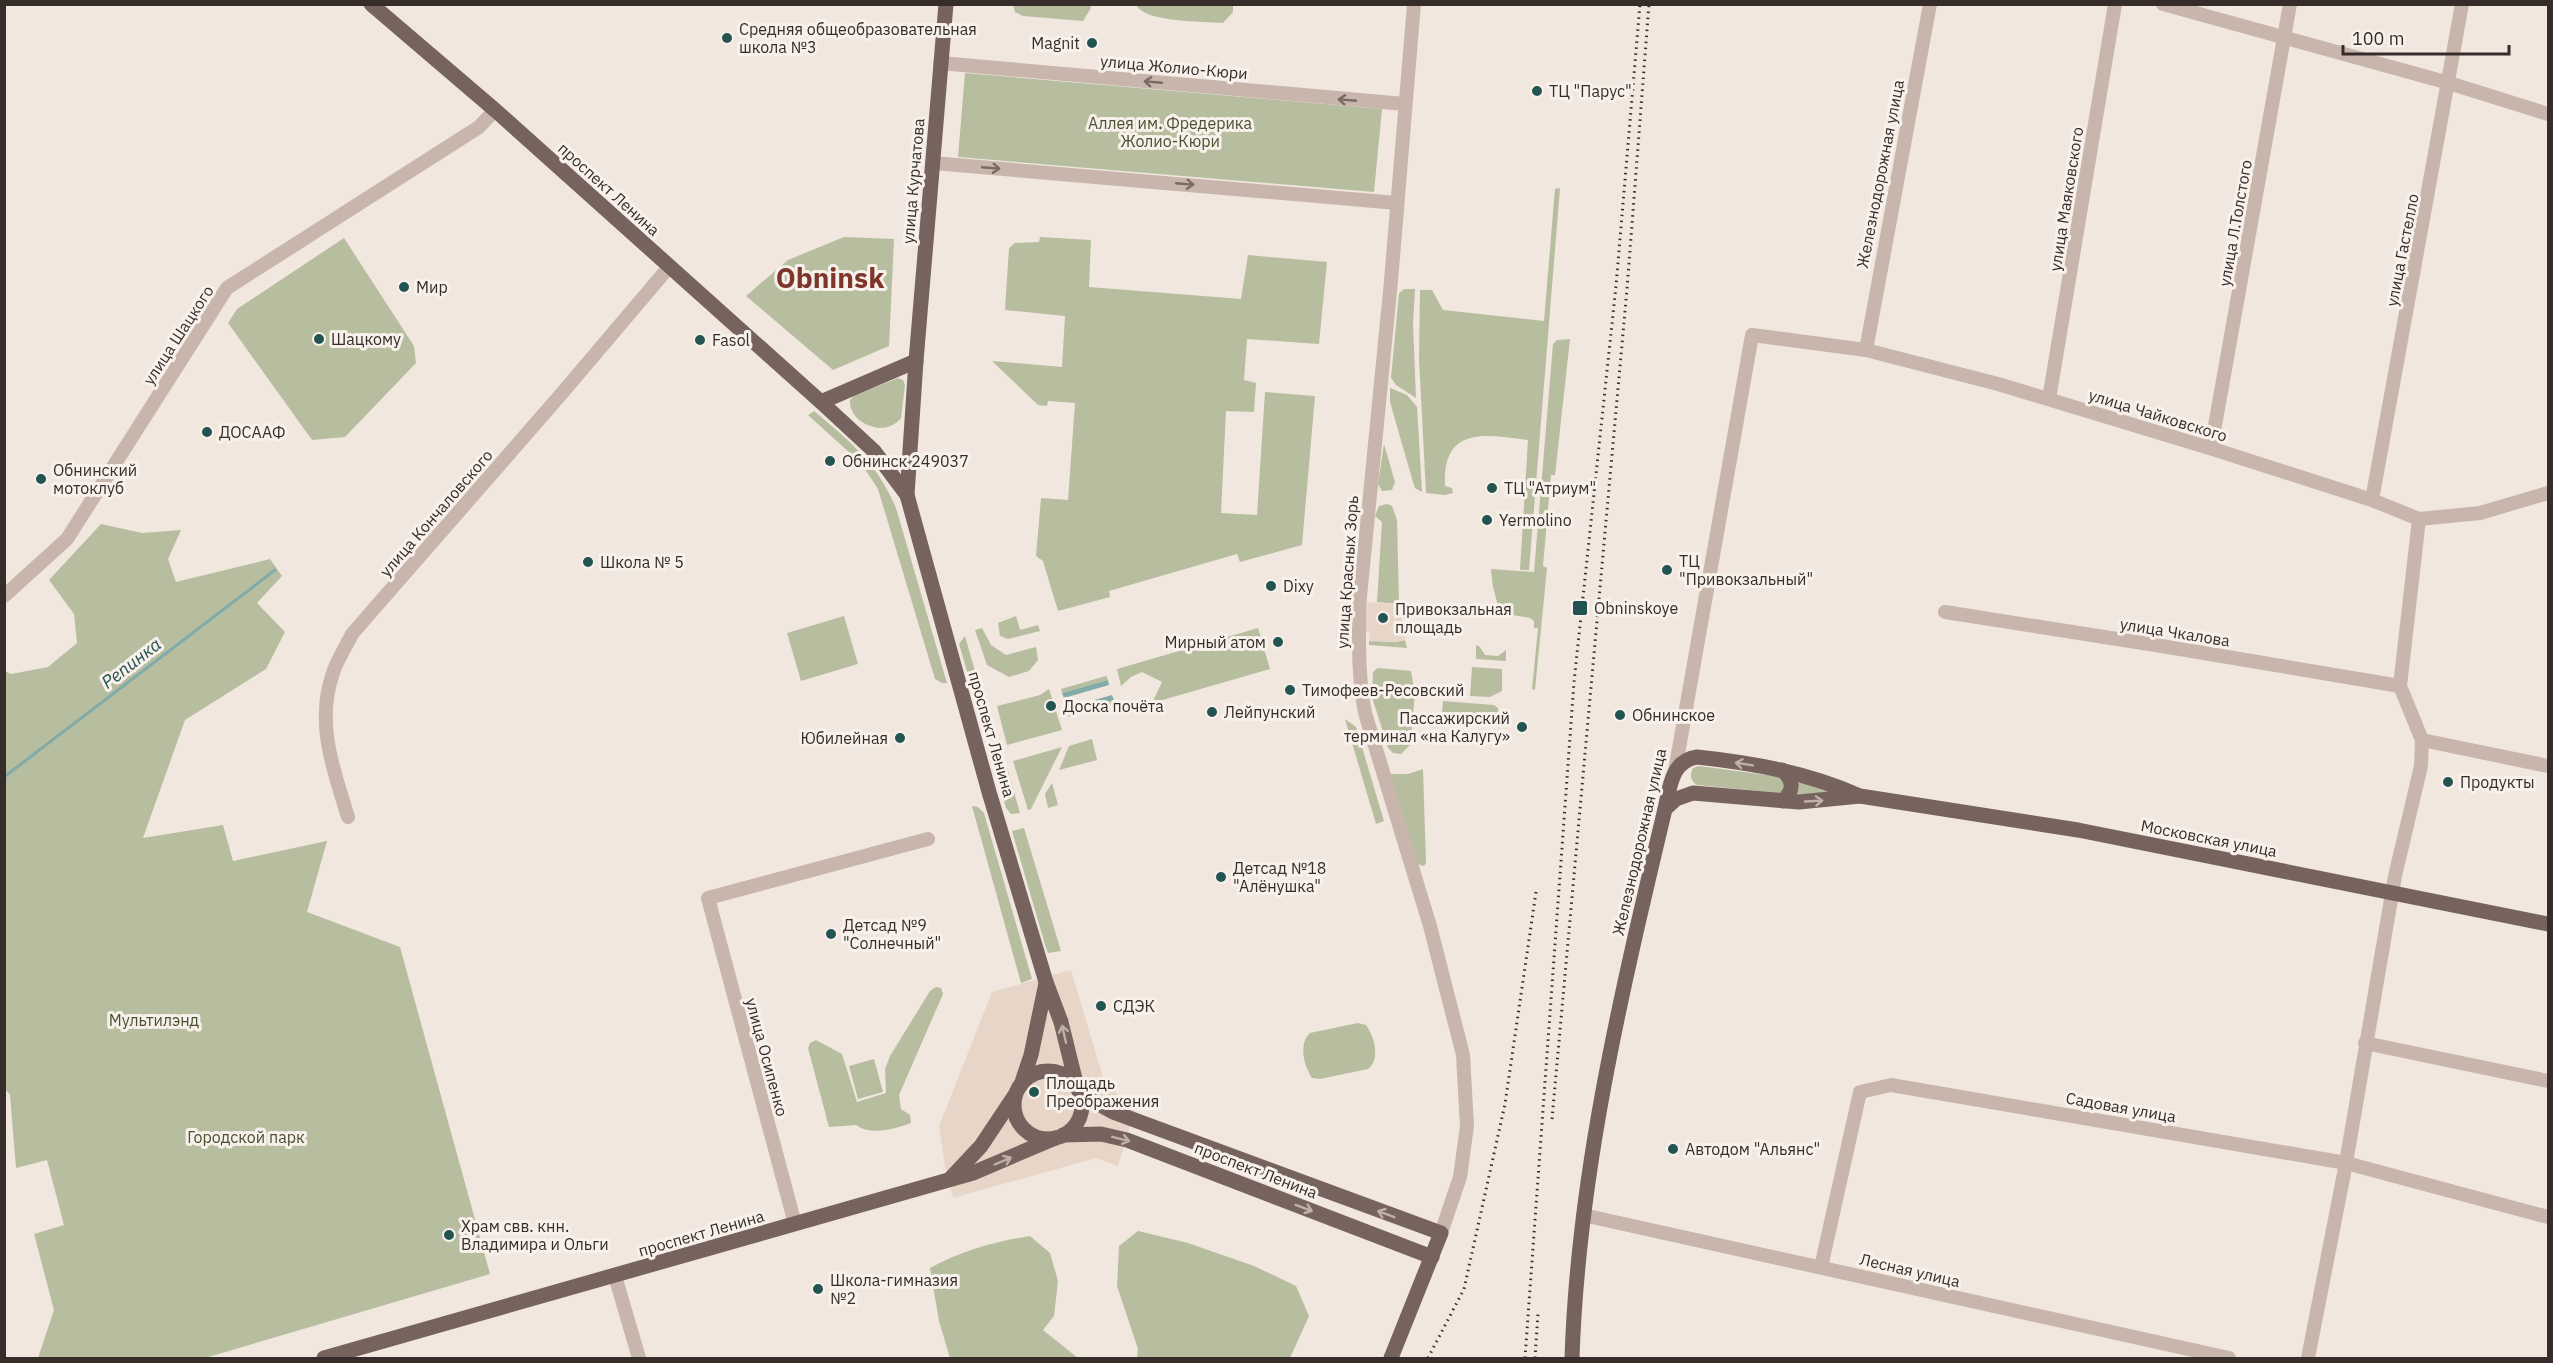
<svg xmlns="http://www.w3.org/2000/svg" width="2553" height="1363" viewBox="0 0 2553 1363" font-family="'IBM Plex Sans',sans-serif">
  <style>
    .green { fill: #b7bea0 }
    .plaza { fill: #e7d6c8 }
    .water { fill: #81aba8 }
    .lines { fill: none; stroke-linecap: round; stroke-linejoin: round }
    .stream { stroke: #81aba8; stroke-width: 3 }
    .minor { stroke: #c8b6ac; stroke-width: 14 }
    .major { stroke: #77635d; stroke-width: 15 }
    .rail { stroke: #362d2a; stroke-width: 3; stroke-dasharray: 1.5 4.5; stroke-linecap: butt }
    .oneway { stroke: #786b64 }
    .oneway2 { stroke: #beb1ab }
    .poi-dot { fill: #245452; stroke: #f8f1eb; stroke-width: 2 }
    .labels { text-anchor: middle; dominant-baseline: central; stroke-width: 6; stroke-linejoin: round; paint-order: stroke }
    .poi-label { font-size: 16px; fill: #362d2a; stroke: #f8f1eb; text-anchor: start }
    .street-label { font-size: 16px; fill: #362d2a; stroke: #f8f1eb }
    .park-label { font-size: 16px; fill: #495230; stroke: #f8f1eb }
    .water-label { font-size: 18px; font-style: italic; fill: #245452; stroke: #f8f1eb }
    .town-label { font-size: 28px; font-weight: bold; fill: #7e362b; stroke: #f8f1eb }
  </style>
  <rect width="100%" height="100%" fill="#f1e7df"/>
  <g class="green">
    <path d="M1013,4H1090L1091,8L1083,21L1023,16L1015,12Z"/>
    <path d="M1136,5H1233V12L1223,23C1203,21 1146,23 1136,5Z"/>
    <path d="M965,73L1382,109L1374,192L958,157Z"/>
    <path d="M1560,188L1529,570H1520L1528,440C1485,434 1442,426 1445,486L1452,488L1453,493L1445,495L1426,493L1419,359L1420,290H1432L1443,310L1544,321L1555,189Z"/>
    <path d="M844,237L894,239L889,346L833,370L746,296L788,260Z"/>
    <path d="M1040,237L1091,240L1089,287L1241,299L1248,255L1327,262L1319,344L1247,339L1244,380L1256,383L1254,412L1226,411L1221,513L1257,515L1265,392L1315,396L1302,545L1240,562L1237,554L1109,591L1110,597L1058,611L1043,561L1036,556L1041,498L1068,500L1075,403L1048,401L1047,406L1038,405L992,361L1062,367L1065,316L1005,310L1009,248L1015,243L1039,242Z"/>
    <path d="M344,238L414,346L416,363L345,437L312,440L228,323L237,309Z"/>
    <path d="M1404,289H1415L1413,324L1416,398L1396,385L1391,378L1399,293Z"/>
    <path d="M1570,339L1555,475H1551L1543,566L1547,568L1535,690L1532,689L1538,628H1534V621L1530,618L1500,613L1493,587L1491,569L1534,572L1553,344L1557,340Z"/>
    <path d="M898,378L903,380L905,385L901,418C885,439 848,423 850,400L854,396Z"/>
    <path d="M1390,388L1407,395L1417,407L1422,492L1415,488L1413,482L1390,402Z"/>
    <path d="M814,411C850,441 877,463 896,508L947,683H942L935,679L878,489L861,463L808,415Z"/>
    <path d="M1384,444L1395,482L1392,490L1382,491L1378,484Z"/>
    <path d="M1387,504L1392,506L1397,520L1399,604L1377,602L1382,522L1375,516L1379,506Z"/>
    <path d="M101,524L142,533L181,530L168,559L176,582L270,559L282,576L257,603L285,632L266,669L185,720L143,838L223,825L233,861L327,841L307,912L400,947L490,1274L205,1358H38L54,1310L34,1234L64,1225L47,1160L16,1168L10,1095L5,1089V671L11,674L48,667L77,643L74,614L49,580Z"/>
    <path d="M844,616L858,664L801,681L787,633Z"/>
    <path d="M1016,616L1020,630L1038,625L1040,631L1008,639L1000,636L998,623Z"/>
    <path d="M982,628L991,645L1006,655L1036,647L1038,660L1029,671L1009,677L987,665L975,630Z"/>
    <path d="M1258,628L1270,669L1152,703L1162,682L1142,672L1131,677L1121,686L1117,669Z"/>
    <path d="M965,636L977,678L970,681L959,644Z"/>
    <path d="M1405,640L1407,648L1369,645V641L1395,642Z"/>
    <path d="M1476,645L1479,646L1485,655L1498,656L1506,650V661L1476,659Z"/>
    <path d="M1472,667L1502,669V691L1490,697L1470,696Z"/>
    <path d="M1378,668L1411,671L1415,695L1410,745L1401,754L1393,753L1388,748L1372,697L1373,672Z"/>
    <path d="M1106,676L1108,680L1062,693L1061,689Z"/>
    <path d="M1049,689L1062,730L1007,745L997,706L1040,695Z"/>
    <path d="M1114,700L1115,704L1069,717L1068,713Z"/>
    <path d="M1443,701L1494,705L1498,708L1499,728L1491,717L1442,712Z"/>
    <path d="M1345,719L1356,727L1384,821L1376,824Z"/>
    <path d="M1092,739L1097,760L1059,770L1069,746Z"/>
    <path d="M1062,747L1031,809L1028,810L1013,761Z"/>
    <path d="M1699,766L1781,777L1785,781L1782,792L1780,793L1697,785C1691,781 1689,775 1693,768Z"/>
    <path d="M1007,767L1020,813L1011,814L1006,808L996,771Z"/>
    <path d="M1423,769L1426,863L1424,866L1417,864L1390,774H1408Z"/>
    <path d="M1799,782L1833,792L1795,796Z"/>
    <path d="M1052,783L1058,805L1048,808L1045,794Z"/>
    <path d="M972,806L978,807L984,813L1032,979L1021,983Z"/>
    <path d="M1024,828L1061,951L1048,953L1046,948L1012,831Z"/>
    <path d="M936,987L941,988L943,994L899,1095L901,1109L910,1115L911,1123C895,1129 871,1136 856,1125L829,1127L808,1048L810,1043L816,1040L842,1054L857,1102L886,1093L885,1069L890,1056L930,991Z"/>
    <path d="M1358,1023L1366,1025C1374,1036 1381,1059 1368,1069L1320,1079L1312,1078C1304,1066 1298,1044 1310,1033Z"/>
    <path d="M874,1059L883,1092L858,1099L849,1066Z"/>
    <path d="M1138,1231L1188,1243L1254,1266L1296,1286L1309,1316L1290,1358H1137L1138,1349L1117,1286L1119,1246Z"/>
    <path d="M1030,1236L1050,1253L1058,1281L1054,1316L1043,1330L1078,1358H950L939,1321L930,1268C964,1250 993,1242 1030,1236Z"/>
  </g>
  <g class="plaza">
    <path d="M1366,602L1399,604L1405,640L1395,642L1369,641L1370,633L1363,632Z"/>
    <path d="M1071,970L1103,1077L1129,1107L1135,1109L1118,1166L1096,1158L953,1198L944,1161L939,1126L992,992Z"/>
  </g>
  <g class="water">
    <path d="M1108,680L1109,685L1064,698L1062,693Z"/>
    <path d="M1112,695L1114,700L1068,713L1067,708Z"/>
  </g>
  <g class="lines">
    <path class="stream" d="M4,777L275,570"/>
    <g class="minor">
      <path d="M1414,4L1391,281L1359,607C1359,643 1358,677 1365,713L1430,926L1463,1055L1467,1126L1460,1177L1441,1233"/>
      <path d="M2163,4L2449,83L2548,114"/>
      <path d="M940,63L1405,104"/>
      <path d="M933,163L1397,203"/>
      <path d="M1866,350L1930,4"/>
      <path d="M2049,399L2115,4"/>
      <path d="M2211,448L2290,4"/>
      <path d="M2372,500L2462,4"/>
      <path d="M4,596L67,539L227,288L479,127L495,110"/>
      <path d="M1945,612L2168,647L2400,686"/>
      <path d="M2422,740L2548,766"/>
      <path d="M1675,771L1752,335L1866,350L1998,384L2216,450L2372,500L2419,519L2480,513L2548,493"/>
      <path d="M348,817C334,771 316,725 332,676C336,661 346,647 352,634L563,392L669,267"/>
      <path d="M2365,1043L2548,1081"/>
      <path d="M1583,1215L2229,1358"/>
      <path d="M795,1224L708,898L928,839"/>
      <path d="M1821,1267L1860,1092L1891,1085L2346,1163L2548,1217"/>
      <path d="M615,1276L639,1358"/>
      <path d="M2308,1358L2346,1163L2395,876L2421,766L2422,740L2400,686L2419,519"/>
    </g>
    <g class="major">
      <path d="M371,4L495,110L821,402L874,451L907,495"/>
      <path d="M946,4L916,361L907,495L989,792L1046,982L1061,1022L1077,1087"/>
      <path d="M821,402L916,361"/>
      <path d="M1782,770C1794,780 1794,790 1783,801"/>
      <path d="M1665,809L1676,799L1693,793L1799,802L1860,796"/>
      <circle cx="1048" cy="1105" r="34"/>
      <path d="M1021,1085L1031,1055L1046,983"/>
      <path d="M1080,1094L1113,1112L1441,1233L1391,1358"/>
      <path d="M1063,1135L1101,1134L1127,1140L1432,1257"/>
      <path d="M951,1178L981,1146L1015,1095"/>
      <path d="M324,1358L973,1173L1055,1138"/>
      <path d="M1572,1358C1578,1173 1622,990 1665,809C1670,787 1671,761 1697,757C1754,763 1808,773 1860,796L2078,830L2548,924"/>
    </g>
    <g class="rail">
      <path d="M1552,1119L1627,289L1649,4"/>
      <path d="M1428,1358L1464,1289L1505,1104L1536,892"/>
      <path d="M1525,1358L1574,682L1616,286L1640,4"/>
      <path d="M1535,1358L1538,1314"/>
    </g>
  </g>
  <defs><path id="oneway-shaft" d="M-6 0H5M1.5-3L5.5 0L1.5 3" fill="none" stroke-width="1.6" stroke-linecap="round" stroke-linejoin="round" transform="scale(1.5)"/></defs>
  <g class="oneway">
    <use href="#oneway-shaft" transform="translate(1153 82) rotate(-175)"/>
    <use href="#oneway-shaft" transform="translate(1347 100) rotate(-175)"/>
    <use href="#oneway-shaft" transform="translate(991 168) rotate(5)"/>
    <use href="#oneway-shaft" transform="translate(1185 184) rotate(5)"/>
  </g>
  <g class="oneway2">
    <use href="#oneway-shaft" transform="translate(1744 764) rotate(-171)"/>
    <use href="#oneway-shaft" transform="translate(1814 801) rotate(-3)"/>
    <use href="#oneway-shaft" transform="translate(1064 1034) rotate(-103)"/>
    <use href="#oneway-shaft" transform="translate(1121 1139) rotate(14)"/>
    <use href="#oneway-shaft" transform="translate(1003 1161) rotate(-23)"/>
    <use href="#oneway-shaft" transform="translate(1304 1208) rotate(20)"/>
    <use href="#oneway-shaft" transform="translate(1386 1214) rotate(-159)"/>
  </g>
  <g class="poi-dot">
    <circle cx="727" cy="38" r="6"/>
    <circle cx="1092" cy="43" r="6"/>
    <circle cx="1537" cy="91" r="6"/>
    <circle cx="404" cy="287" r="6"/>
    <circle cx="319" cy="339" r="6"/>
    <circle cx="700" cy="340" r="6"/>
    <circle cx="207" cy="432" r="6"/>
    <circle cx="830" cy="461" r="6"/>
    <circle cx="41" cy="479" r="6"/>
    <circle cx="1492" cy="488" r="6"/>
    <circle cx="1487" cy="520" r="6"/>
    <circle cx="588" cy="562" r="6"/>
    <circle cx="1667" cy="570" r="6"/>
    <circle cx="1271" cy="586" r="6"/>
    <rect x="1572" y="600" width="16" height="16" rx="3"/>
    <circle cx="1383" cy="618" r="6"/>
    <circle cx="1278" cy="642" r="6"/>
    <circle cx="1290" cy="690" r="6"/>
    <circle cx="1051" cy="706" r="6"/>
    <circle cx="1212" cy="712" r="6"/>
    <circle cx="1620" cy="715" r="6"/>
    <circle cx="1522" cy="727" r="6"/>
    <circle cx="900" cy="738" r="6"/>
    <circle cx="2448" cy="782" r="6"/>
    <circle cx="1221" cy="877" r="6"/>
    <circle cx="831" cy="934" r="6"/>
    <circle cx="1101" cy="1006" r="6"/>
    <circle cx="1034" cy="1092" r="6"/>
    <circle cx="1673" cy="1149" r="6"/>
    <circle cx="449" cy="1235" r="6"/>
    <circle cx="818" cy="1289" r="6"/>
  </g>
  <g class="labels">
    <g class="poi-label">
      <text x="739" y="29">Средняя общеобразовательная<tspan x="739" dy="18">школа №3</tspan></text>
      <text x="1080" y="43" text-anchor="end">Magnit</text>
      <text x="1549" y="91">ТЦ "Парус"</text>
      <text x="416" y="287">Мир</text>
      <text x="331" y="339">Шацкому</text>
      <text x="712" y="340">Fasol</text>
      <text x="219" y="432">ДОСААФ</text>
      <text x="842" y="461">Обнинск 249037</text>
      <text x="53" y="470">Обнинский<tspan x="53" dy="18">мотоклуб</tspan></text>
      <text x="1504" y="488">ТЦ "Атриум"</text>
      <text x="1499" y="520">Yermolino</text>
      <text x="1679" y="561">ТЦ<tspan x="1679" dy="18">"Привокзальный"</tspan></text>
      <text x="600" y="562">Школа № 5</text>
      <text x="1283" y="586">Dixy</text>
      <text x="1594" y="608">Obninskoye</text>
      <text x="1395" y="609">Привокзальная<tspan x="1395" dy="18">площадь</tspan></text>
      <text x="1266" y="642" text-anchor="end">Мирный атом</text>
      <text x="1302" y="690">Тимофеев-Ресовский</text>
      <text x="1063" y="706">Доска почёта</text>
      <text x="1224" y="712">Лейпунский</text>
      <text x="1632" y="715">Обнинское</text>
      <text x="1510" y="718" text-anchor="end">Пассажирский<tspan x="1510" dy="18">терминал «на Калугу»</tspan></text>
      <text x="888" y="738" text-anchor="end">Юбилейная</text>
      <text x="2460" y="782">Продукты</text>
      <text x="1233" y="868">Детсад №18<tspan x="1233" dy="18">"Алёнушка"</tspan></text>
      <text x="843" y="925">Детсад №9<tspan x="843" dy="18">"Солнечный"</tspan></text>
      <text x="1113" y="1006">СДЭК</text>
      <text x="1046" y="1083">Площадь<tspan x="1046" dy="18">Преображения</tspan></text>
      <text x="1685" y="1149">Автодом "Альянс"</text>
      <text x="461" y="1226">Храм свв. кнн.<tspan x="461" dy="18">Владимира и Ольги</tspan></text>
      <text x="830" y="1280">Школа-гимназия<tspan x="830" dy="18">№2</tspan></text>
    </g>
    <g class="street-label">
      <text transform="translate(1174 67) rotate(5)">улица Жолио-Кюри</text>
      <text transform="translate(1880 174) rotate(-79)">Железнодорожная улица</text>
      <text transform="translate(913 181) rotate(-85)">улица Курчатова</text>
      <text transform="translate(609 189) rotate(42)">проспект Ленина</text>
      <text transform="translate(2066 199) rotate(-81)">улица Маяковского</text>
      <text transform="translate(2235 223) rotate(-80)">улица Л.Толстого</text>
      <text transform="translate(2402 250) rotate(-79)">улица Гастелло</text>
      <text transform="translate(178 335) rotate(-57)">улица Шацкого</text>
      <text transform="translate(2158 415) rotate(17)">улица Чайковского</text>
      <text transform="translate(436 513) rotate(-49)">улица Кончаловского</text>
      <text transform="translate(1347 572) rotate(-86)">улица Красных Зорь</text>
      <text transform="translate(2175 632) rotate(9)">улица Чкалова</text>
      <text transform="translate(992 734) rotate(74)">проспект Ленина</text>
      <text transform="translate(2209 838) rotate(11)">Московская улица</text>
      <text transform="translate(1639 842) rotate(-77)">Железнодорожная улица</text>
      <text transform="translate(767 1057) rotate(75)">улица Осипенко</text>
      <text transform="translate(2121 1107) rotate(10)">Садовая улица</text>
      <text transform="translate(1256 1170) rotate(21)">проспект Ленина</text>
      <text transform="translate(701 1233) rotate(-16)">проспект Ленина</text>
      <text transform="translate(1910 1270) rotate(13)">Лесная улица</text>
    </g>
    <g class="park-label">
      <text x="1170" y="123">Аллея им. Фредерика<tspan x="1170" dy="18">Жолио-Кюри</tspan></text>
      <text x="154" y="1020">Мультилэнд</text>
      <text x="246" y="1137">Городской парк</text>
    </g>
    <g class="water-label">
      <text transform="translate(131 663) rotate(-38)">Репинка</text>
    </g>
    <g class="town-label">
      <text x="830" y="277">Obninsk</text>
    </g>
  </g>
  <rect width="2553" height="1363" fill="none" stroke="#362d2a" stroke-width="12"/>
  <path d="M2343 45v9h166v-9" fill="none" stroke="#362d2a" stroke-width="3"/>
  <text x="2352" y="45" font-size="18" fill="#362d2a" stroke="#f8f1eb" stroke-width="4.5" paint-order="stroke">100 m</text>
</svg>
